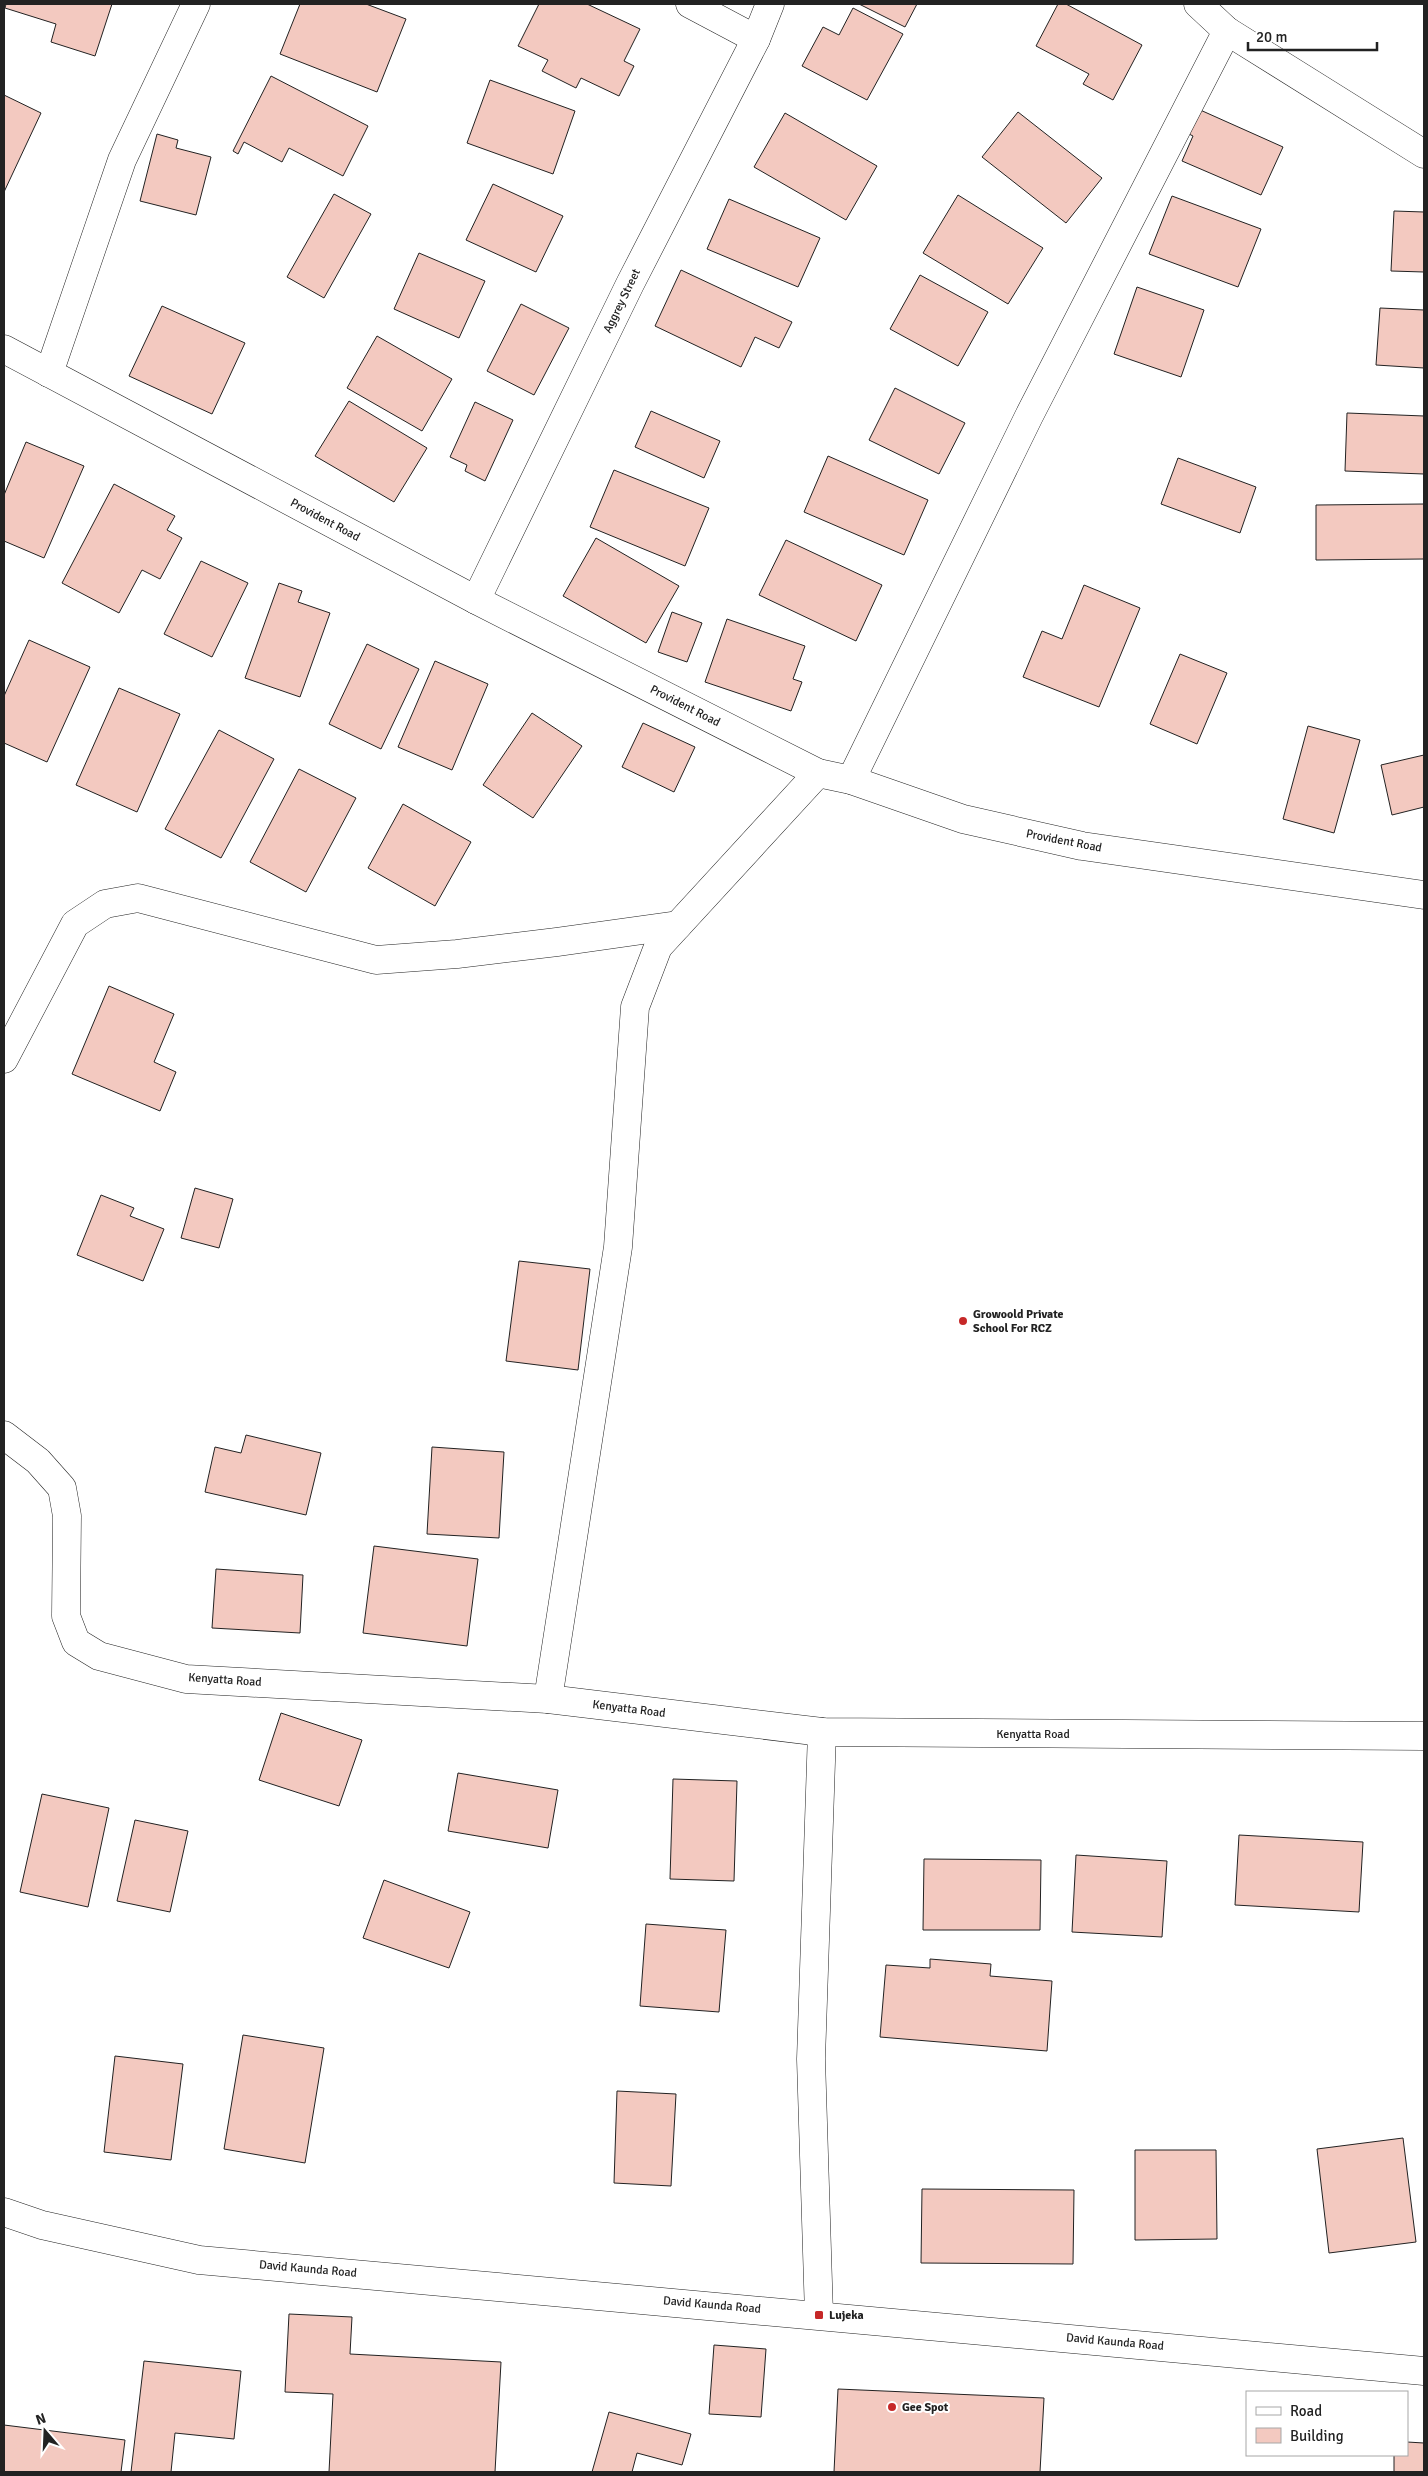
<svg xmlns="http://www.w3.org/2000/svg" width="1428" height="2476" viewBox="0 0 1428 2476" font-family="Signika,sans-serif">
  <style>
    .building { fill: #f3c9c0; stroke: #222 }
    .lines { fill: none; stroke-linecap: round; stroke-linejoin: round }
    .minor-casing { stroke: #222; stroke-width: 29 }
    .tertiary-casing { stroke: #222; stroke-width: 29 }
    .minor { stroke: #fff; stroke-width: 28 }
    .tertiary { stroke: #fff; stroke-width: 28 }
    .poi-dot { fill: #c62828; stroke: #fff; stroke-width: 2 }
    .labels { text-anchor: middle; dominant-baseline: central; stroke-width: 4; stroke-linejoin: round; paint-order: stroke }
    .street-label { font-size: 12px; fill: #222; stroke: #fff }
    .poi-label { font-size: 12px; font-weight: bold; fill: #222; stroke: #fff; text-anchor: start }
  </style>
  <rect width="100%" height="100%" fill="#fff"/>
  <g class="building">
    <path d="M6,4H112L95,56L51,42L56,24L5,8Z"/>
    <path d="M300,4H366L406,19L377,92L280,54Z"/>
    <path d="M539,4H587L640,29L624,61L634,66L619,96L581,78L576,88L542,71L548,60L518,46Z"/>
    <path d="M859,4H917L905,27Z"/>
    <path d="M1058,4H1066L1142,45L1113,100L1083,84L1089,74L1036,46Z"/>
    <path d="M853,8L903,34L867,100L802,66L823,27L839,35Z"/>
    <path d="M271,76L368,126L343,176L289,148L282,162L244,142L238,154L233,151Z"/>
    <path d="M490,80L575,111L553,174L467,143Z"/>
    <path d="M4,95L41,113L4,192Z"/>
    <path d="M1198,109L1283,147L1261,195L1182,161L1193,136L1187,133Z"/>
    <path d="M1018,112L1102,178L1066,223L982,157Z"/>
    <path d="M785,113L877,166L846,220L754,167Z"/>
    <path d="M157,134L178,140L176,148L211,157L196,215L140,201Z"/>
    <path d="M493,184L563,216L536,272L466,240Z"/>
    <path d="M334,194L371,214L324,298L287,277Z"/>
    <path d="M958,195L1043,248L1008,304L923,253Z"/>
    <path d="M1172,196L1261,229L1238,287L1149,254Z"/>
    <path d="M729,199L820,238L798,287L707,249Z"/>
    <path d="M1394,211L1424,212V272L1391,271Z"/>
    <path d="M419,253L485,281L459,338L394,309Z"/>
    <path d="M681,270L792,322L779,348L755,337L741,367L655,326Z"/>
    <path d="M920,275L988,312L958,366L890,329Z"/>
    <path d="M1137,287L1204,310L1181,377L1114,354Z"/>
    <path d="M521,304L569,328L534,395L487,371Z"/>
    <path d="M162,306L245,343L212,414L129,376Z"/>
    <path d="M1380,308L1424,310V368L1376,365Z"/>
    <path d="M377,336L452,379L422,431L347,388Z"/>
    <path d="M895,388L965,423L939,474L869,440Z"/>
    <path d="M349,401L427,448L394,502L315,456Z"/>
    <path d="M475,402L513,420L485,481L465,471L467,465L450,457Z"/>
    <path d="M651,411L720,441L704,478L635,447Z"/>
    <path d="M1347,413L1424,416V474L1345,471Z"/>
    <path d="M26,442L84,466L44,558L4,541V495Z"/>
    <path d="M828,456L928,500L904,555L804,512Z"/>
    <path d="M1178,458L1256,487L1240,533L1161,504Z"/>
    <path d="M614,470L709,508L685,566L590,527Z"/>
    <path d="M114,484L175,516L167,530L182,538L160,579L142,570L119,613L62,583Z"/>
    <path d="M1424,504V559L1316,560V505Z"/>
    <path d="M596,538L679,586L646,643L563,596Z"/>
    <path d="M786,540L882,585L856,641L759,595Z"/>
    <path d="M201,561L248,583L212,657L164,634Z"/>
    <path d="M279,583L302,591L298,602L330,613L300,697L245,678Z"/>
    <path d="M1084,585L1140,608L1099,707L1023,677L1042,631L1062,639Z"/>
    <path d="M672,612L702,623L687,662L658,652Z"/>
    <path d="M727,619L805,646L793,679L802,682L791,711L705,682Z"/>
    <path d="M29,640L90,667L47,762L4,743V696Z"/>
    <path d="M367,644L419,669L381,749L329,724Z"/>
    <path d="M1180,654L1227,673L1197,744L1150,724Z"/>
    <path d="M435,661L488,684L452,770L398,747Z"/>
    <path d="M119,688L180,714L137,812L76,785Z"/>
    <path d="M532,713L582,746L533,818L483,785Z"/>
    <path d="M643,723L695,747L674,792L622,767Z"/>
    <path d="M1308,726L1360,740L1334,833L1283,819Z"/>
    <path d="M219,730L274,759L221,858L165,829Z"/>
    <path d="M1424,755V807L1392,815L1381,765Z"/>
    <path d="M299,769L356,798L306,892L250,862Z"/>
    <path d="M403,804L471,842L435,906L368,868Z"/>
    <path d="M109,986L174,1014L154,1062L176,1072L160,1111L72,1074Z"/>
    <path d="M195,1188L233,1199L219,1248L181,1238Z"/>
    <path d="M101,1195L134,1208L130,1216L164,1229L143,1281L77,1255Z"/>
    <path d="M519,1261L590,1269L578,1370L506,1361Z"/>
    <path d="M246,1435L321,1453L306,1515L205,1492L215,1447L241,1453Z"/>
    <path d="M432,1447L504,1452L499,1538L427,1534Z"/>
    <path d="M374,1546L478,1559L467,1646L363,1633Z"/>
    <path d="M216,1569L303,1575L300,1633L212,1628Z"/>
    <path d="M281,1713L362,1740L339,1806L259,1780Z"/>
    <path d="M458,1773L558,1790L548,1848L448,1831Z"/>
    <path d="M673,1779L737,1781L734,1881L670,1879Z"/>
    <path d="M42,1794L109,1808L88,1907L20,1892Z"/>
    <path d="M135,1820L188,1831L170,1912L117,1901Z"/>
    <path d="M1239,1835L1363,1842L1359,1912L1235,1905Z"/>
    <path d="M1076,1855L1167,1861L1162,1937L1072,1932Z"/>
    <path d="M924,1859L1041,1860L1040,1930H923Z"/>
    <path d="M384,1880L470,1912L449,1968L363,1938Z"/>
    <path d="M646,1924L726,1930L719,2012L640,2006Z"/>
    <path d="M930,1959L991,1964L990,1976L1052,1981L1047,2051L880,2037L886,1965L930,1968Z"/>
    <path d="M243,2035L324,2048L305,2163L224,2149Z"/>
    <path d="M115,2056L183,2064L171,2160L104,2152Z"/>
    <path d="M617,2091L676,2094L671,2186L614,2183Z"/>
    <path d="M1403,2138L1416,2242L1329,2253L1317,2149Z"/>
    <path d="M1135,2150H1216L1217,2239L1135,2240Z"/>
    <path d="M922,2189L1074,2190L1073,2264L921,2263Z"/>
    <path d="M289,2314L352,2317L350,2354L501,2362L495,2472H329L333,2394L285,2392Z"/>
    <path d="M714,2345L766,2349L761,2417L709,2414Z"/>
    <path d="M144,2361L241,2371L234,2439L175,2433L171,2472H131Z"/>
    <path d="M838,2389L1044,2398L1040,2472H834Z"/>
    <path d="M609,2412L691,2434L682,2465L637,2453L632,2472H592Z"/>
    <path d="M4,2425L125,2440L121,2472H4Z"/>
    <path d="M1407,2442L1424,2443V2472H1394V2455H1407Z"/>
  </g>
  <g class="lines">
    <g class="minor-casing">
      <g id="minor">
        <path d="M690,4L756,39"/>
        <path d="M1198,4L1227,31L1424,154"/>
        <path d="M4,349L476,600L818,773L851,780L963,819L1082,846L1424,895"/>
        <path d="M49,373L122,160L196,4"/>
        <path d="M476,600L630,284L756,39L770,4"/>
        <path d="M851,780L1029,416L1227,31"/>
        <path d="M4,1059L75,924L105,904L138,898L376,960L457,954L557,942L678,925"/>
        <path d="M4,1435L38,1461L62,1488L67,1516L66,1616L76,1642L99,1656L186,1679L548,1699L822,1732L1424,1736"/>
        <path d="M548,1699L618,1247L635,1007L658,947L818,773"/>
        <path d="M819,2315L811,2059L822,1732"/>
      </g>
    </g>
    <g class="tertiary-casing">
      <path id="tertiary" d="M4,2212L42,2225L199,2260L1424,2371"/>
    </g>
    <use href="#minor" class="minor"/>
    <use href="#tertiary" class="tertiary"/>
  </g>
  <g class="poi-dot">
    <circle cx="963" cy="1321" r="5"/>
    <rect x="814" y="2310" width="10" height="10" rx="2.5"/>
    <circle cx="892" cy="2407" r="5"/>
  </g>
  <g class="labels">
    <g class="street-label">
      <text transform="translate(622 301) rotate(-64)">Aggrey Street</text>
      <text transform="translate(325 520) rotate(28)">Provident Road</text>
      <text transform="translate(685 706) rotate(27)">Provident Road</text>
      <text transform="translate(1064 841) rotate(11)">Provident Road</text>
      <text transform="translate(225 1680) rotate(4)">Kenyatta Road</text>
      <text transform="translate(629 1709) rotate(7)">Kenyatta Road</text>
      <text x="1033" y="1734">Kenyatta Road</text>
      <text transform="translate(308 2269) rotate(5)">David Kaunda Road</text>
      <text transform="translate(712 2305) rotate(5)">David Kaunda Road</text>
      <text transform="translate(1115 2342) rotate(5)">David Kaunda Road</text>
    </g>
    <g class="poi-label">
      <text x="973" y="1314">Growoold Private<tspan x="973" dy="14">School For RCZ</tspan></text>
      <text x="829" y="2315">Lujeka</text>
      <text x="902" y="2407">Gee Spot</text>
    </g>
  </g>
  <rect width="1428" height="2476" fill="none" stroke="#222222" stroke-width="10"/>
  <rect x="1246" y="2391" width="162" height="65" fill="#ffffff" stroke="#a7a7a7"/>
  <rect x="1256" y="2407" width="25" height="8" fill="#ffffff" stroke="#a7a7a7"/>
  <text x="1290" y="2416" font-size="15" fill="#222222">Road</text>
  <rect x="1256" y="2428" width="25" height="15" fill="#f3c9c0" stroke="#a7a7a7"/>
  <text x="1290" y="2441" font-size="15" fill="#222222">Building</text>
  <g transform="translate(45 2431) rotate(341)" stroke="#ffffff" stroke-width="4" paint-order="stroke">
  <path d="M0-4L9 19L0 12L-9 19Z" fill="#222222"/>
  <text y="-8" font-size="14" font-weight="bold" text-anchor="middle" fill="#222222">N</text>
  </g>
  <path d="M1248 42v8h129v-8" fill="none" stroke="#222222" stroke-width="2.5"/>
  <text x="1256" y="42" font-size="15" fill="#222222" stroke="#ffffff" stroke-width="4" paint-order="stroke">20 m</text>
</svg>
